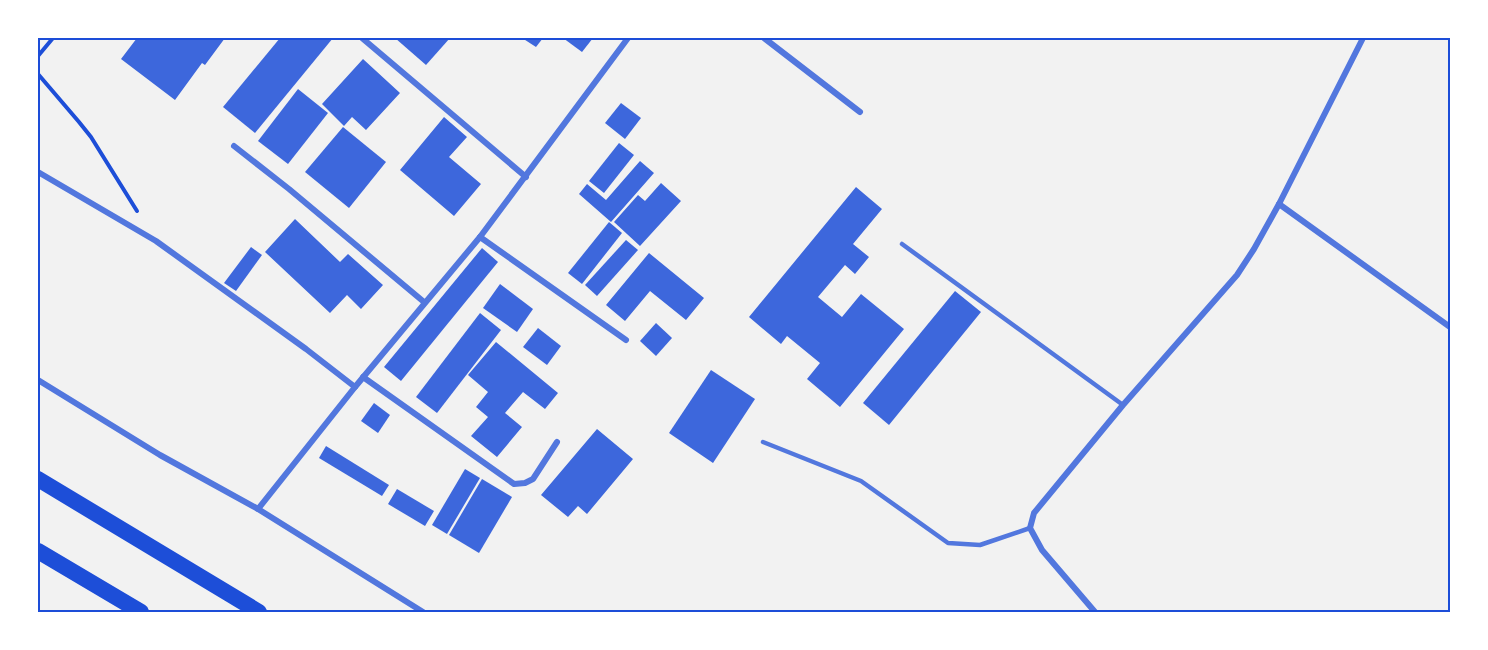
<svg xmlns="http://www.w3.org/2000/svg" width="1488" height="650" viewBox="0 0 1488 650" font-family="Literata,serif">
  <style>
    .building { fill: #3d67dc }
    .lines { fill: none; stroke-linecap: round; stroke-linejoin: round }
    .path { stroke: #1d4ed8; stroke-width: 4 }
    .service { stroke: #5277de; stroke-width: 4.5 }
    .minor { stroke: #5277de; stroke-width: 6 }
    .trunk { stroke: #1d4ed8; stroke-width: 16 }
    .neatline { fill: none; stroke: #1d4ed8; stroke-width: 2 }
  </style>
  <rect width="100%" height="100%" fill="#f2f2f2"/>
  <g class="building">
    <path d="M137,38H225L205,65L202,63L175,100L121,59Z"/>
    <path d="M280,38H333L255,133L223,107Z"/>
    <path d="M395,38H450L426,65Z"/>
    <path d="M522,38H543L536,47Z"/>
    <path d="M563,38H593L582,52Z"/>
    <path d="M363,59L400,93L366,130L352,117L344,126L322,104Z"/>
    <path d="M298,89L328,113L288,164L258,141Z"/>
    <path d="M621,103L641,118L625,139L605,123Z"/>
    <path d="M444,117L467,137L449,157L481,184L454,216L400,170Z"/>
    <path d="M343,127L386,162L349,208L305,172Z"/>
    <path d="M619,143L634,155L604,193L589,181Z"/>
    <path d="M640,161L654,173L611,222L579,194L587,184L606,200Z"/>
    <path d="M661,183L681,201L640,246L614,222L638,195L645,201Z"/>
    <path d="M856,187L882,209L853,244L869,257L855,274L845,265L818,297L842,317L861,294L904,329L840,407L807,379L820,363L787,336L781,344L749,317Z"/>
    <path d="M295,219L340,262L348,254L383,285L361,309L347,295L330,313L265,252Z"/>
    <path d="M609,222L622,233L582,284L568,273Z"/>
    <path d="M626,240L638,250L597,296L585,285Z"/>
    <path d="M251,247L262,255L236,291L224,283Z"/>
    <path d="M482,248L498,262L401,381L384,367Z"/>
    <path d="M649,253L704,298L686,320L650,291L625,321L606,305Z"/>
    <path d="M500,284L533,309L517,332L483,308Z"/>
    <path d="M955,291L981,312L889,425L863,403Z"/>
    <path d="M480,313L501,330L437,413L416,397Z"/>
    <path d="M656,323L672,338L656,356L640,341Z"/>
    <path d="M538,328L561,346L547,365L523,347Z"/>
    <path d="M496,342L558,393L545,409L523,392L505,413L522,427L497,457L471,436L488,417L476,407L488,392L468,375Z"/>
    <path d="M711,370L755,399L713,463L669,433Z"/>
    <path d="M374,403L390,415L378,433L361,421Z"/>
    <path d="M597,429L633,459L587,514L578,506L568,517L541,495Z"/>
    <path d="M326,446L389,485L382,496L319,458Z"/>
    <path d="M465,469L480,478L447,534L432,525Z"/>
    <path d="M482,479L512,497L479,553L449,535Z"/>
    <path d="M397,489L434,511L425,526L388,504Z"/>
  </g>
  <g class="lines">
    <g class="path">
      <path d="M38,56L53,38"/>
      <path d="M38,74L79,122L91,137L137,211"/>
    </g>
    <g class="service">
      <path d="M902,244L1123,405"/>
      <path d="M763,442L861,481L948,543L980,545L1030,528"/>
    </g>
    <g class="minor">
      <path d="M362,38L526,177"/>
      <path d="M764,38L860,112"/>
      <path d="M234,146L289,189L424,302"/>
      <path d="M38,172L156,241L306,349L355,387"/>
      <path d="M1279,204L1450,327"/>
      <path d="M480,237L626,340"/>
      <path d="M363,377L514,484L525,483L533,479L557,442"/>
      <path d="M38,380L160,455L258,509L423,612"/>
      <path d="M258,509L355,387L480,237L628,38"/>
      <path d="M1095,612L1042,550L1030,528L1034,513L1123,405L1237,275L1254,249L1279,204L1363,38"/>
    </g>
    <g class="trunk">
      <path d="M38,479L259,612"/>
      <path d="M38,551L141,612"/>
    </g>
  </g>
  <rect width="1488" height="650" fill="none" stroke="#ffffff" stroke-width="78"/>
  <rect x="39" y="39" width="1410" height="572" class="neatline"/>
</svg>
